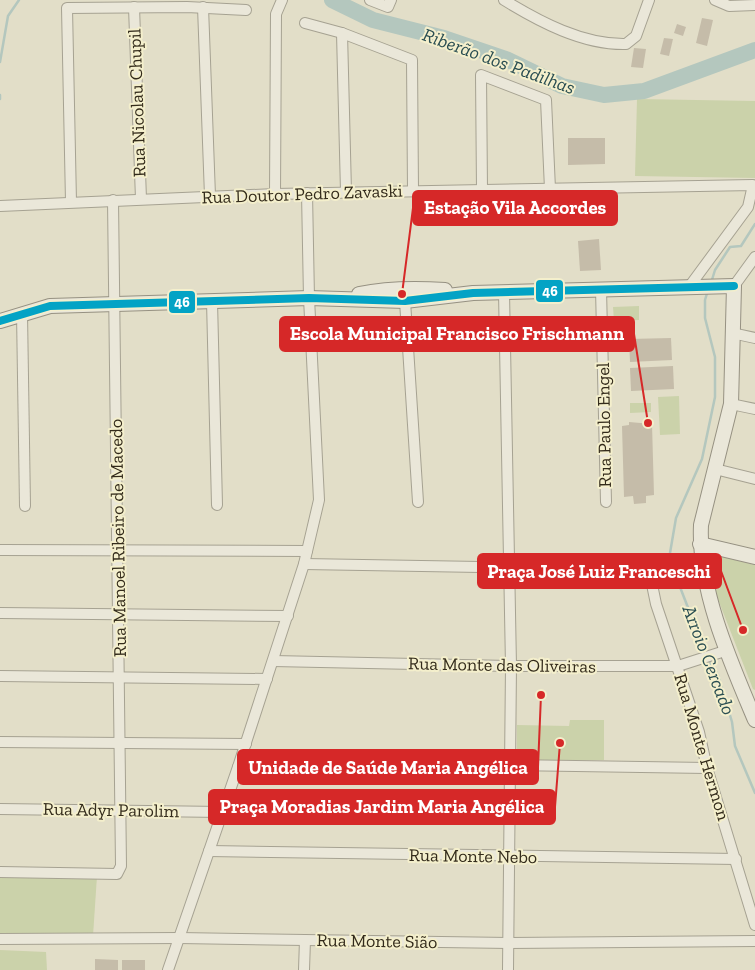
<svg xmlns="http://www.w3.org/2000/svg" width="755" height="970" viewBox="0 0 755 970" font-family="'Zilla Slab',serif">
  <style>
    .green { fill: #cbd2aa }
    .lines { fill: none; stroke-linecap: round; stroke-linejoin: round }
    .stream { stroke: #b4c7be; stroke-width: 2.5 }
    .river { stroke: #b4c7be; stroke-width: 16 }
    .building { fill: #c5bca9 }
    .street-casing { stroke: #a6a292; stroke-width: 12 }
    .secondary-casing { stroke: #969182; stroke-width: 16 }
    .street { stroke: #eae7d9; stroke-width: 10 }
    .secondary { stroke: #eae7d9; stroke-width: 14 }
    .bus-1-casing { stroke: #f4efcc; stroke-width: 11 }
    .bus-1 { stroke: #03a3c5; stroke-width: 8 }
    .labels { text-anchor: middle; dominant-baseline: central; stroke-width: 4; stroke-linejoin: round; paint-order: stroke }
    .street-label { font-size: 18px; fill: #332b1b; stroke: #f4efcc }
    .water-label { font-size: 19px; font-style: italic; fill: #2a4e52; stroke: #f4efcc }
    .leader { fill: none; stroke: #d62828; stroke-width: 2 }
    .callout-dot { fill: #d62828; stroke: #f4efcc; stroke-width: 2 }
    .callout { fill: #d62828; stroke: #d62828; stroke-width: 2 }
    .callout-label { font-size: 19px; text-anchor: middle; font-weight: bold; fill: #fff }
    .line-badge { stroke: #f4efcc; stroke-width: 2 }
    .badge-label { font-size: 14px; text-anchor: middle; font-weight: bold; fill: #fff }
  </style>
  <rect width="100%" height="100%" fill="#e2dec8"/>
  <g class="green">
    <path d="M637,99L755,101V178L635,176Z"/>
    <path d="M639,306V320L614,321L613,307Z"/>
    <path d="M679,396L680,434L660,435L658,397Z"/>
    <path d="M630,403H651V412L630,413Z"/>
    <path d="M715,555L755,565V690L753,689L707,571L709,558Z"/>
    <path d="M570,720H604V760L517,761V725L569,726Z"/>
    <path d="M0,875L97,876L93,936H0Z"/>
    <path d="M0,950L46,952L47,970H0Z"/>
  </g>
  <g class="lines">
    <g class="stream">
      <path d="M0,62L8,16L19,0"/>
      <path d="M0,95V99"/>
      <path d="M711,283L715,270L730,247L741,246L755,224"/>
      <path d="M706,654L673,569L670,553L676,518L702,459L715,397V357L705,318V300L708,290"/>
      <path d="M708,659L718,675L732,722L735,746L755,793"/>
    </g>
    <path class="river" d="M332,0L373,20L444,38L506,59L562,86L604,95L644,91L755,50"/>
  </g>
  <g class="building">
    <path d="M702,18L713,20L707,46L696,43Z"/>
    <path d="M677,24L686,27L683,36L674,33Z"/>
    <path d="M664,38L673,39L669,56L660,54Z"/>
    <path d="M634,48L646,49L643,68L631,67Z"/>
    <path d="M568,138H605V164L568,165Z"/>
    <path d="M599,239L601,270L580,271L578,241Z"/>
    <path d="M671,338L672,360L630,362L629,339Z"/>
    <path d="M673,366L674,389L631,391L630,368Z"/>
    <path d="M629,422L652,424L654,495L646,496V503L634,504L633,496L624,497L622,426L629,425Z"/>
    <path d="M95,959L118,960V970H95Z"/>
    <rect x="122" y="960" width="23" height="10"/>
  </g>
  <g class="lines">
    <g class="street-casing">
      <g id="street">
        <path d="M370,0L388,7L391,0"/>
        <path d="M504,0C540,22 583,45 626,44L636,36L649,0"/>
        <path d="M715,0L729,6L755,5"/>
        <path d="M134,7L141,199"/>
        <path d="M203,7L210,196"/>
        <path d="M305,23L342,33L412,60L413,191"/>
        <path d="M342,33L346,192"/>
        <path d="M482,190L481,75L546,100L550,189"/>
        <path d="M275,194L276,14L282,0"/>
        <path d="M71,202L67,8L187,7L246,10"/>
        <path d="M0,206L275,194L753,185L748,207L689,287"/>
        <path d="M734,286L755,257"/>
        <path d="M601,289L606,502"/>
        <path d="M504,292L511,666L508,970"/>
        <path d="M212,301L217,505"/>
        <path d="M405,301L418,502"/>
        <path d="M22,313L25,506"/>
        <path d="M732,333L755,338"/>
        <path d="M731,404L755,409"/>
        <path d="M715,469L755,479"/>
        <path d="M0,550L307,551"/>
        <path d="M304,564L649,570L656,604L699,732L707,768L755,925"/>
        <path d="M0,613L288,616"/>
        <path d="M273,661L511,666H678L728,650"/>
        <path d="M0,676L267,679"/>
        <path d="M0,742L246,744"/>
        <path d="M238,767L510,765L707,768"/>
        <path d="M0,809L222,812"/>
        <path d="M209,851L736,859"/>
        <path d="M0,872L117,874L121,866L113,200"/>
        <path d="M0,939L179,938L509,943L755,941"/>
        <path d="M168,970L238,767L304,564L319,500L309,298L307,193"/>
        <path d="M304,970L305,940"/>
      </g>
    </g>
    <g class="secondary-casing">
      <g id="secondary">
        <path d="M359,294C388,288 416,288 445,290"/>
        <path d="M0,321L50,306L309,298L405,301L473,293L734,286L731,404L701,525C698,589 730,661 755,720"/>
        <path d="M700,544L755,557"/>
      </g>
    </g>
    <use href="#street" class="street"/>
    <use href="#secondary" class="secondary"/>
    <g class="bus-1-casing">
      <path id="bus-1" d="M0,321L50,306L309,298L405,301L473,293L734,286"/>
    </g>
    <use href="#bus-1" class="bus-1"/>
  </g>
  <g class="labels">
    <g class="street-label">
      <text transform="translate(137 103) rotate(-92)">Rua Nicolau Chupil</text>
      <text transform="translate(302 194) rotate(-2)">Rua Doutor Pedro Zavaski</text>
      <text transform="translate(604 425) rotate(-91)">Rua Paulo Engel</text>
      <text transform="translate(118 538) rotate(-91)">Rua Manoel Ribeiro de Macedo</text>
      <text transform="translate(502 665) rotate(1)">Rua Monte das Oliveiras</text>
      <text transform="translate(702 747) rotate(73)">Rua Monte Hermon</text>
      <text transform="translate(111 810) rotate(1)">Rua Adyr Parolim</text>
      <text transform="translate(473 856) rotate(1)">Rua Monte Nebo</text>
      <text transform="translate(377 941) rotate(1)">Rua Monte Sião</text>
    </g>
    <g class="water-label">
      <text transform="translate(499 61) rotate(20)">Riberão dos Padilhas</text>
      <text transform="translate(709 660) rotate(69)">Arroio Cercado</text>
    </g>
  </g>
  <path class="leader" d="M402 294L413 208M648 423L634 334M743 630L721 571M541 695L538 767M560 743L555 807"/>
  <g class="callout-dot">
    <circle cx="402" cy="294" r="5"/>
    <circle cx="648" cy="423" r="5"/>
    <circle cx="743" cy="630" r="5"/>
    <circle cx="541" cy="695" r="5"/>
    <circle cx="560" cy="743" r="5"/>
  </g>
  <g class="callout">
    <rect x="413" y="191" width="204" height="34" rx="5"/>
    <rect x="280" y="317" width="354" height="34" rx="5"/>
    <rect x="478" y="554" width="243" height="34" rx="5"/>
    <rect x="238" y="750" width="300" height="34" rx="5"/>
    <rect x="209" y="790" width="346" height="34" rx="5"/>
  </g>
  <g class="callout-label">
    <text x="515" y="214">Estação Vila Accordes</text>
    <text x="457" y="340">Escola Municipal Francisco Frischmann</text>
    <text x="599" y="578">Praça José Luiz Franceschi</text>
    <text x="388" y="774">Unidade de Saúde Maria Angélica</text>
    <text x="382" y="813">Praça Moradias Jardim Maria Angélica</text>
  </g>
  <g class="line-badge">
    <rect x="535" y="279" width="29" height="24" rx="5" fill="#03a3c5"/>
    <rect x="168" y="290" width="28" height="24" rx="5" fill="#03a3c5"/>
  </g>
  <g class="badge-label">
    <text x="550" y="296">46</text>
    <text x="182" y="307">46</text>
  </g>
</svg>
